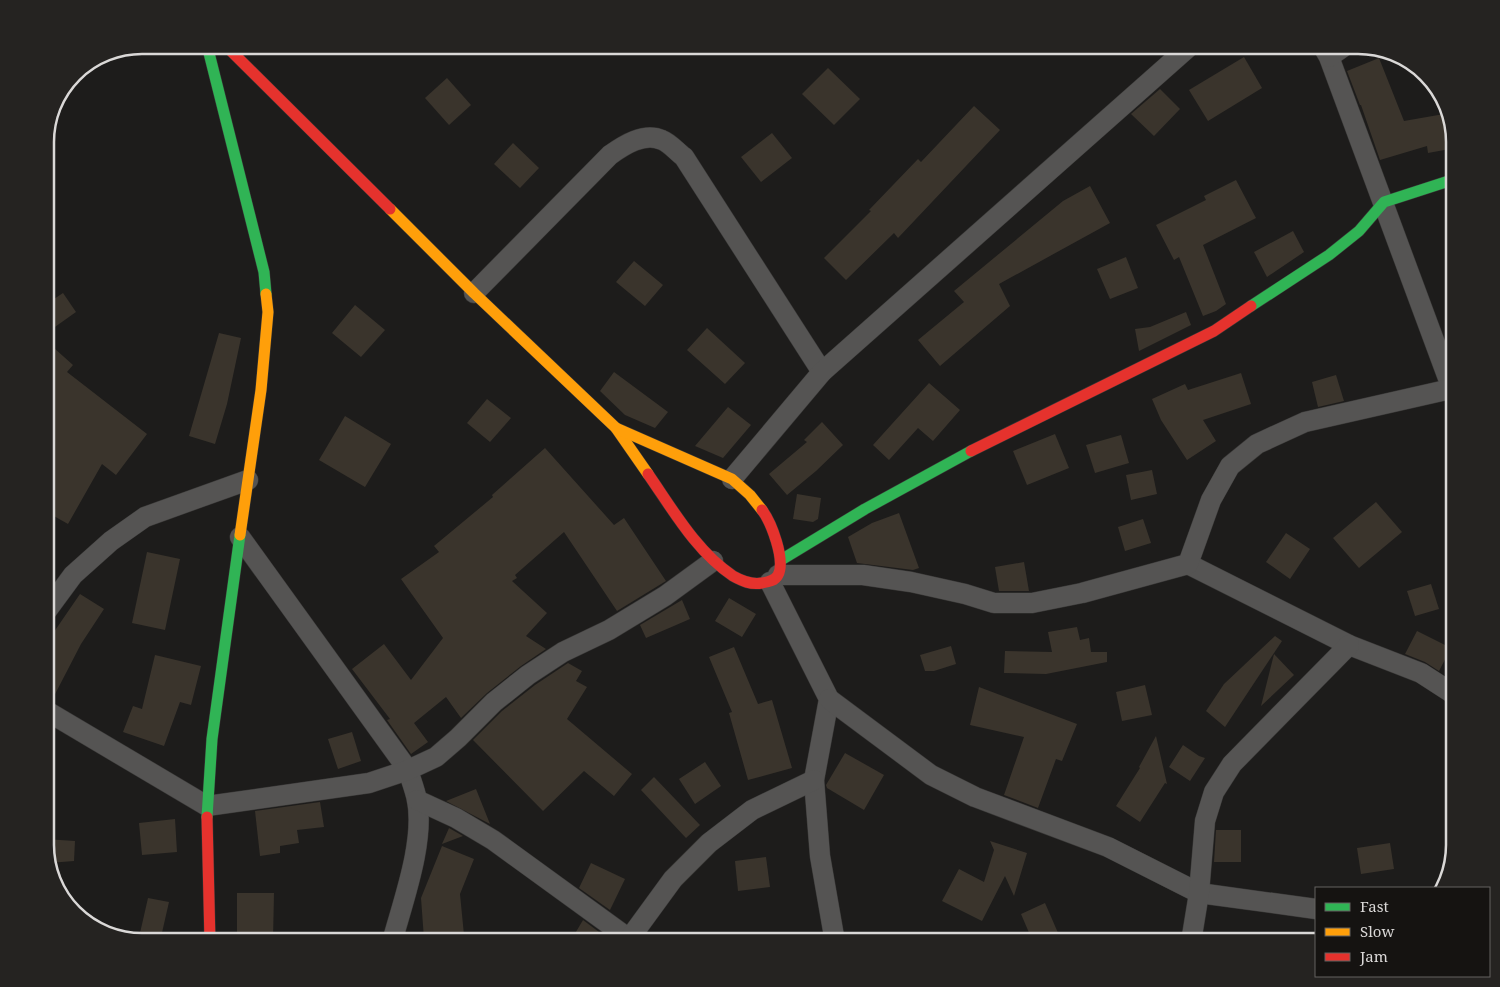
<svg xmlns="http://www.w3.org/2000/svg" width="1500" height="987" viewBox="0 0 1500 987" font-family="'Noto Serif',serif">
  <style>
    .building { fill: #3a342c }
    .lines { fill: none; stroke-linecap: round; stroke-linejoin: round }
    .street-casing { stroke: #393837; stroke-width: 21 }
    .fast-casing { stroke: #393837; stroke-width: 12 }
    .slow-casing { stroke: #393837; stroke-width: 12 }
    .jam-casing { stroke: #393837; stroke-width: 12 }
    .street { stroke: #555453; stroke-width: 20 }
    .fast { stroke: #30b455; stroke-width: 11 }
    .slow { stroke: #ff9f0a; stroke-width: 11 }
    .jam { stroke: #e5322d; stroke-width: 11 }
    .rim { fill: none; stroke: #dad8d7; stroke-width: 2.5 }
  </style>
  <rect width="100%" height="100%" fill="#1d1c1b"/>
  <g class="building">
    <path d="M1244,57L1262,88L1208,121L1189,90Z"/>
    <path d="M1379,58L1404,121L1444,114L1450,149L1428,153L1427,146L1380,160L1361,105H1360L1347,71Z"/>
    <path d="M828,68L860,99L834,125L802,94Z"/>
    <path d="M447,78L471,105L449,125L425,98Z"/>
    <path d="M1160,89L1180,109L1154,136L1131,114Z"/>
    <path d="M974,106L1000,130L898,238L894,233L846,280L824,258L871,211L869,210L918,159L921,162Z"/>
    <path d="M772,133L792,158L761,182L741,157Z"/>
    <path d="M513,143L539,168L520,188L494,164Z"/>
    <path d="M1236,180L1256,218L1203,245L1226,304L1216,311L1203,316L1179,257L1174,260L1156,225L1206,200L1204,196Z"/>
    <path d="M1090,186L1110,223L999,284L1010,306L940,366L918,340L964,302L954,291L1063,201Z"/>
    <path d="M1293,231L1304,252L1267,277L1254,252Z"/>
    <path d="M1126,257L1138,288L1110,299L1097,269Z"/>
    <path d="M634,261L663,285L645,306L616,282Z"/>
    <path d="M63,293L76,312L45,334V305Z"/>
    <path d="M355,305L385,330L361,357L332,333Z"/>
    <path d="M1186,312L1191,325L1139,351L1135,329L1150,327Z"/>
    <path d="M707,328L745,363L725,384L687,350Z"/>
    <path d="M219,333L241,338L227,404L215,444L189,436Z"/>
    <path d="M45,340L73,365L67,372L147,434L116,475L102,464L68,524L45,511Z"/>
    <path d="M614,372L668,412L655,428L625,415L600,391Z"/>
    <path d="M1241,373L1251,404L1203,420L1216,441L1187,460L1161,420L1152,399L1185,384L1188,390Z"/>
    <path d="M1336,375L1344,401L1318,407L1312,382Z"/>
    <path d="M929,383L960,410L933,441L918,428L889,460L873,445Z"/>
    <path d="M487,399L511,418L490,442L467,423Z"/>
    <path d="M728,407L751,425L723,458L695,446Z"/>
    <path d="M345,416L391,444L365,487L319,460Z"/>
    <path d="M822,422L843,445L816,471L787,495L769,474L807,442L804,440Z"/>
    <path d="M1055,434L1069,468L1027,485L1013,451Z"/>
    <path d="M1121,435L1129,463L1095,473L1086,445Z"/>
    <path d="M545,448L614,525L624,518L666,581L617,611L564,532L515,575L517,578L512,581L547,613L526,636L546,649L521,666L487,693L461,718L446,697L414,723L428,742L411,754L387,720L390,719L352,669L384,644L411,680L443,638L401,579L439,552L434,546L493,497L492,495Z"/>
    <path d="M1152,470L1157,494L1131,500L1126,475Z"/>
    <path d="M797,494L821,498L818,519L813,522L793,519Z"/>
    <path d="M1376,502L1402,532L1359,568L1333,538Z"/>
    <path d="M899,513L919,568L913,570L857,563L848,537L872,523Z"/>
    <path d="M1143,519L1151,543L1125,551L1118,527Z"/>
    <path d="M1286,533L1310,549L1290,579L1266,562Z"/>
    <path d="M147,552L180,559L165,630L132,623Z"/>
    <path d="M1024,562L1029,591H999L995,567Z"/>
    <path d="M1431,584L1439,609L1415,616L1407,591Z"/>
    <path d="M80,594L104,609L81,644L52,700L45,698V645Z"/>
    <path d="M729,598L756,614L742,637L715,621Z"/>
    <path d="M682,600L690,619L646,638L640,625Z"/>
    <path d="M1077,627L1080,640L1089,638L1091,652H1107V662L1046,674L1004,673L1005,651L1052,652L1048,632Z"/>
    <path d="M1417,631L1451,648L1439,671L1425,662L1405,654Z"/>
    <path d="M1275,636L1282,641L1225,727L1206,711L1224,684Z"/>
    <path d="M951,646L956,664L934,671H925L920,655Z"/>
    <path d="M734,647L758,704L772,700L792,768L748,780L729,713L732,712L709,657Z"/>
    <path d="M1274,654L1294,675L1261,706Z"/>
    <path d="M155,655L201,666L191,705L180,702L164,746L123,732L133,706L142,709Z"/>
    <path d="M568,663L582,671L576,681L587,687L567,719L632,774L614,796L584,771L543,811L473,740L502,711L535,685Z"/>
    <path d="M1145,685L1152,715L1122,721L1116,692Z"/>
    <path d="M979,687L1077,724L1062,761L1056,759L1038,808L1004,795L1024,737L970,725Z"/>
    <path d="M352,732L361,761L338,769L328,739Z"/>
    <path d="M1156,736L1167,784L1165,783L1140,822L1116,806L1140,768L1139,767Z"/>
    <path d="M1183,745L1199,756L1205,758L1190,781L1169,767Z"/>
    <path d="M845,753L884,775L864,810L827,788L826,785Z"/>
    <path d="M705,762L721,786L695,804L679,779Z"/>
    <path d="M654,777L700,825L686,838L641,790Z"/>
    <path d="M476,789L490,824L446,801Z"/>
    <path d="M320,802L324,827L297,830L299,843L280,846V853L260,856L255,811Z"/>
    <path d="M175,819L177,852L142,855L139,823Z"/>
    <path d="M449,828L463,836L442,844Z"/>
    <path d="M1216,830H1241V862H1214Z"/>
    <path d="M45,839L75,841L74,861L49,863L45,851Z"/>
    <path d="M990,841L1027,853L1014,896L1005,876L982,921L942,901L959,869L984,882L994,850Z"/>
    <path d="M1390,843L1394,869L1361,874L1357,848Z"/>
    <path d="M442,846L474,859L460,894L464,935L424,939L421,898Z"/>
    <path d="M766,857L770,887L738,891L735,861Z"/>
    <path d="M591,863L625,879L610,910L579,888Z"/>
    <path d="M237,893H274L273,940L237,939Z"/>
    <path d="M148,898L169,902L161,937L140,933Z"/>
    <path d="M1045,903L1062,942H1033L1021,914Z"/>
    <path d="M583,920L599,932L594,942H570Z"/>
  </g>
  <g class="lines">
    <g class="street-casing">
      <g id="street">
        <path d="M1322,45L1329,57L1455,397"/>
        <path d="M1329,57L1346,45"/>
        <path d="M474,293L610,155C624,145 644,132 662,140C670,143 677,152 684,157L822,372"/>
        <path d="M732,479L822,372L1191,45"/>
        <path d="M240,537L408,770C411,780 415,790 417,800C425,842 403,901 392,942"/>
        <path d="M1188,564L1349,645L1421,673L1455,695"/>
        <path d="M778,575H863L911,582L965,594L994,603H1032L1082,593L1188,564L1211,500L1230,466L1257,444L1305,422L1455,388"/>
        <path d="M770,582L829,699L814,780L820,856L835,942"/>
        <path d="M45,613L73,575L111,541L145,517L248,480"/>
        <path d="M829,699L931,775L975,797L1108,847L1199,893L1316,909"/>
        <path d="M45,710L207,806L369,783L408,770L436,757L458,738L494,702L528,675L563,652L609,630L665,596L713,561"/>
        <path d="M417,800L456,818L493,840L628,938"/>
        <path d="M627,942L673,879L709,843L752,810L814,780"/>
        <path d="M1191,942L1199,893L1205,821L1214,792L1232,764L1349,645"/>
      </g>
    </g>
    <g class="fast-casing">
      <g id="fast">
        <path d="M207,45L264,272L266,294"/>
        <path d="M1251,306L1329,255L1359,231L1384,202L1455,179"/>
        <path d="M781,560L865,509L971,451"/>
        <path d="M207,817L212,739L240,535"/>
      </g>
    </g>
    <g class="slow-casing">
      <g id="slow">
        <path d="M390,209L474,293L616,428L648,474"/>
        <path d="M616,428L732,479L750,495L762,510"/>
        <path d="M240,535L261,390L268,312L266,294"/>
      </g>
    </g>
    <g class="jam-casing">
      <g id="jam">
        <path d="M225,45L390,209"/>
        <path d="M971,451L1214,331L1251,306"/>
        <path d="M648,474C673,510 696,551 733,576C742,581 751,585 762,583C768,582 775,581 778,575C786,560 771,522 762,510"/>
        <path d="M207,817L210,942"/>
      </g>
    </g>
    <use href="#street" class="street"/>
    <use href="#fast" class="fast"/>
    <use href="#slow" class="slow"/>
    <use href="#jam" class="jam"/>
  </g>
  <path d="M0 0H1500V987H0ZM142 54H1358A88 88 0 0 1 1446 142V845A88 88 0 0 1 1358 933H142A88 88 0 0 1 54 845V142A88 88 0 0 1 142 54Z" fill="#252321" fill-rule="evenodd"/>
  <path class="rim" d="M142 54H1358A88 88 0 0 1 1446 142V845A88 88 0 0 1 1358 933H142A88 88 0 0 1 54 845V142A88 88 0 0 1 142 54Z"/>
  <rect x="1315" y="887" width="175" height="90" fill="#151311" stroke="#646260"/>
  <rect x="1325" y="903" width="25" height="8" fill="#30b455" stroke="#646260"/>
  <text x="1360" y="912" font-size="15" fill="#dad8d7">Fast</text>
  <rect x="1325" y="928" width="25" height="8" fill="#ff9f0a" stroke="#646260"/>
  <text x="1360" y="937" font-size="15" fill="#dad8d7">Slow</text>
  <rect x="1325" y="953" width="25" height="8" fill="#e5322d" stroke="#646260"/>
  <text x="1360" y="962" font-size="15" fill="#dad8d7">Jam</text>
</svg>
